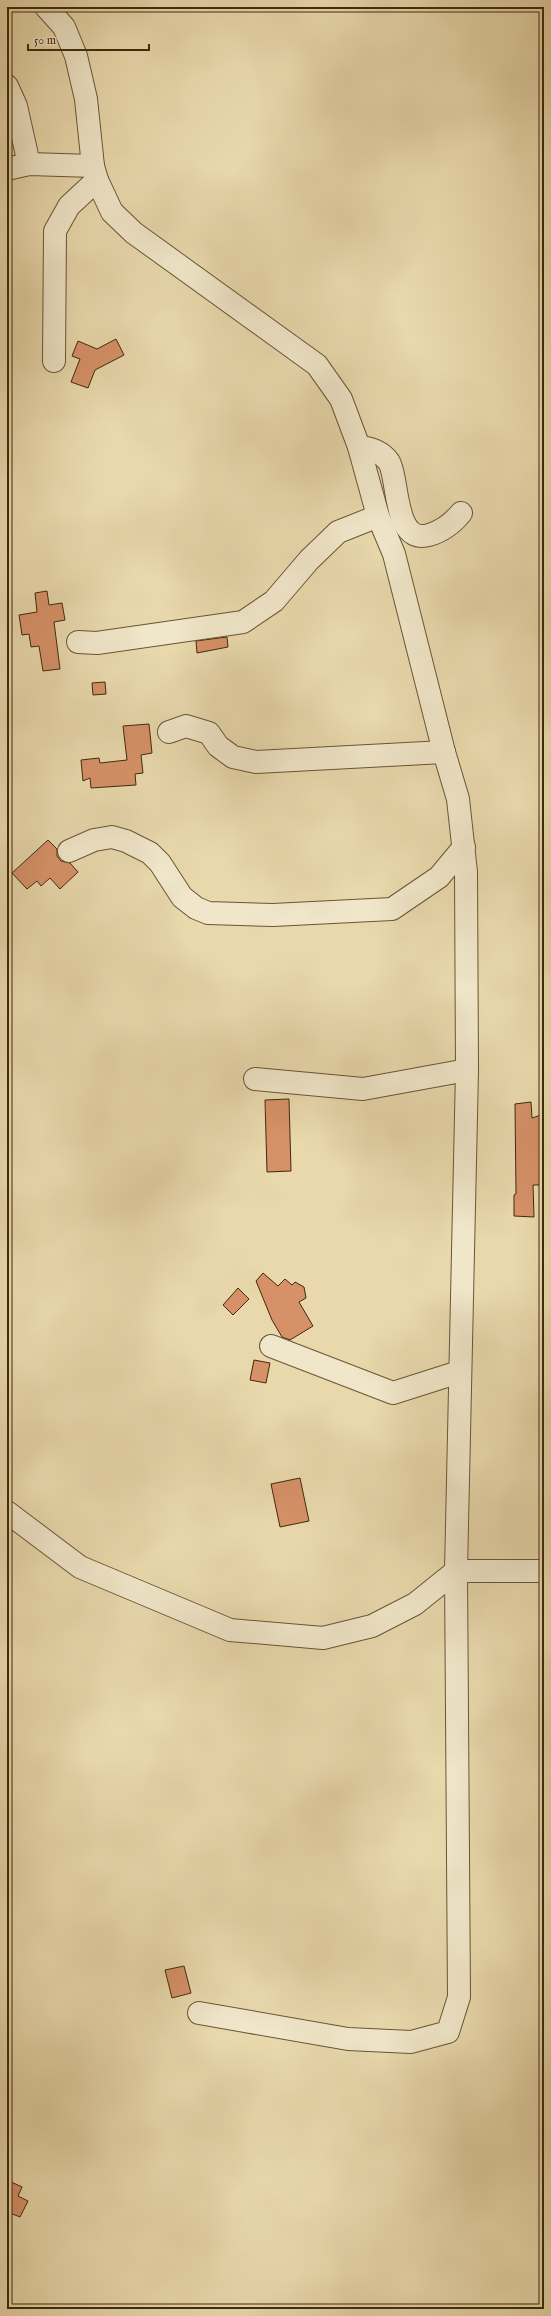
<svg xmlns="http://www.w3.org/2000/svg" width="551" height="2316" viewBox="0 0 551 2316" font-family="'IM FELL English',serif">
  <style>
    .building { fill: #d69168; stroke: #40290c }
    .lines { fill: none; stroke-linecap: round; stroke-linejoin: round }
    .minor-casing { stroke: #6a5534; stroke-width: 24 }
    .minor { stroke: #f0e6c9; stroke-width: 22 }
  </style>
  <rect width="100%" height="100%" fill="#e8d8ac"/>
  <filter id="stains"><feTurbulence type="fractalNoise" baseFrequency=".005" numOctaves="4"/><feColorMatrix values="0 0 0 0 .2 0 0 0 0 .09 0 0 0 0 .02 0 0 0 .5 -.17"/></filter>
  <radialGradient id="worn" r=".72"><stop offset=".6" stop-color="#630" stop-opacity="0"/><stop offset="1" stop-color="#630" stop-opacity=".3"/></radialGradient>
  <g class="building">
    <path d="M116,339L124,355L95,370L88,388L71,382L80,359L72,356L78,341L97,349Z"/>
    <path d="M47,591L49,605L62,603L65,620L54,622L60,669L43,671L39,646L31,647L29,634L22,635L19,615L37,612L35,593Z"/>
    <path d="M227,637L228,647L197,653L196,641Z"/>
    <path d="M105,682L106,694L93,695L92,683Z"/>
    <path d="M149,724L152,753L141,755L143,773L135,774L136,785L91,788L90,778L83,781L81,760L99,758L100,763L127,760L123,726Z"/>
    <path d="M48,840L57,849V856L61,861L70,863L78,872L60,889L50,878L41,886L37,881L27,889L12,873Z"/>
    <path d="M289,1099L291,1171L267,1172L265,1100Z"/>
    <path d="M531,1102L532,1118L544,1114V1175L542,1185H533L534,1217L514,1216V1195L516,1194L515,1104Z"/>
    <path d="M263,1273L278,1286L285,1279L292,1285L295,1282L304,1287L306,1298L299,1302L313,1326L290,1340L282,1337L272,1320L256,1281Z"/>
    <path d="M238,1288L249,1299L233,1315L223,1305Z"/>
    <path d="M254,1360L270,1363L266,1383L250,1380Z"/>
    <path d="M300,1478L309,1521L280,1527L271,1484Z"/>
    <path d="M184,1966L191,1993L172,1998L165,1970Z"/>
    <path d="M7,2180L22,2187L18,2196L28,2201L20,2217L10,2213L7,2218Z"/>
  </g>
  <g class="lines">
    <g class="minor-casing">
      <g id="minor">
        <path d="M46,7L64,27L76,56L86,99L93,166L97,180L112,212L134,233L317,365L341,399L359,447L378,516L394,554L444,752L458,799L466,872L467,1070L456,1571L459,1997L448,2032L411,2042L348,2039L199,2013"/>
        <path d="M7,86L16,106L29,164"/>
        <path d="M7,169L29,164L93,166"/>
        <path d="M54,361L55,231L69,206L97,180"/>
        <path d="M359,447C371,448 382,452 389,462C399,478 393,545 429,535C443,531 452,524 461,513"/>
        <path d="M78,642L97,643L243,622L274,601L309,560L338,532L378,516"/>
        <path d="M169,732L186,726L209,733L218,746L233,757L256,762L444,752"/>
        <path d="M69,851L94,840L112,837L126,841L150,853L160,863L182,897L196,908L208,913L273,915L392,909L439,877L464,847"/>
        <path d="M255,1079L363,1089L467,1070"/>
        <path d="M271,1346L393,1393L459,1372"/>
        <path d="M7,1512L80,1567L230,1630L323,1638L372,1626L415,1604L456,1571H544"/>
      </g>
    </g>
    <use href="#minor" class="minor"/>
  </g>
  <rect width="551" height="2316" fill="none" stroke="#e8d8ac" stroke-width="24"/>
  <rect x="8" y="8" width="535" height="2300" fill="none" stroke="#40290c" stroke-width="2"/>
  <rect x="12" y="12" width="527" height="2292" fill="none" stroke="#40290c"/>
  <path d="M28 44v6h121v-6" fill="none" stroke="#40290c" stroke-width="2"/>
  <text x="34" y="44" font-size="12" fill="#40290c" stroke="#f0e6c9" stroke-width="3" paint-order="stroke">50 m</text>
  <rect width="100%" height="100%" filter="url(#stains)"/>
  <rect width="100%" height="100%" fill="url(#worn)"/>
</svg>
